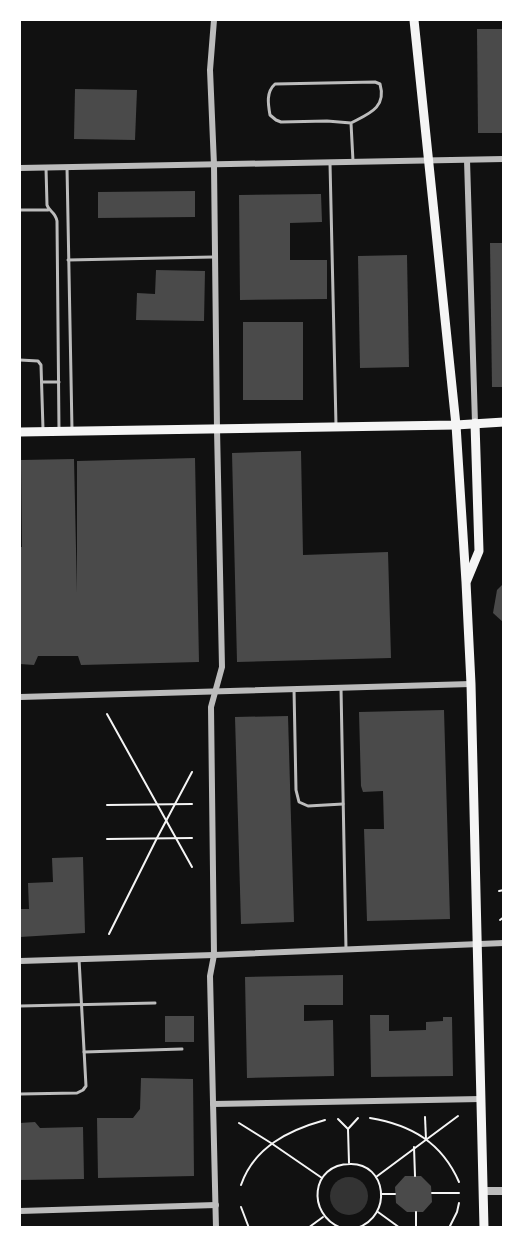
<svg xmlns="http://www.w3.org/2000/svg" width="523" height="1247" viewBox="0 0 523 1247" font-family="'PT Sans',sans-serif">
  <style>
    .water { fill: #333 }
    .building { fill: #4a4a4a }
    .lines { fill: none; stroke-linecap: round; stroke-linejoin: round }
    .path { stroke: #f5f5f5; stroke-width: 2 }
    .service { stroke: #bcbcbc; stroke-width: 3 }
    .minor { stroke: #bcbcbc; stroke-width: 6 }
    .tertiary { stroke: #bcbcbc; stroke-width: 8 }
    .primary { stroke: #f5f5f5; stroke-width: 9 }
  </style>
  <rect width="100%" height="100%" fill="#111"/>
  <circle class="water" cx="349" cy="1196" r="19"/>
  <g class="building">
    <path d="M477,29H504V133H478Z"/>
    <path d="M75,89L137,90L135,140L74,139Z"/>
    <path d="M195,191V217L98,218V192Z"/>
    <path d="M321,194L322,222L290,223V260H327V299L240,300L239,195Z"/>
    <path d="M490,243H504V387H492Z"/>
    <path d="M407,255L409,367L360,368L358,256Z"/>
    <path d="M156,270L205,271L204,321L136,320L137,293L155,294Z"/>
    <rect x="243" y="322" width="60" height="78"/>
    <path d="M301,451L303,555L388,552L391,658L237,662L232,453Z"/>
    <path d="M195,458L199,662L81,665L78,656H38L34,665L20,664V547H22L21,460L74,459L77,593V461Z"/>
    <path d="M504,583V623L493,613L497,590Z"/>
    <path d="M444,710L450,919L367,921L364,829H384L383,791L363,792L361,786L359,712Z"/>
    <path d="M288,716L294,922L241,924L235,717Z"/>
    <path d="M83,857L85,933L20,937V909H29L28,883L53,882L52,858Z"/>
    <path d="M343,975V1005H304V1021L333,1020L334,1076L247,1078L245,977Z"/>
    <path d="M370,1015H389V1031L426,1030V1022L443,1021V1017H452L453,1076L371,1077Z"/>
    <rect x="165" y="1016" width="29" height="26"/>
    <path d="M141,1078L193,1079L194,1176L98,1178L97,1118H133L140,1109Z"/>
    <path d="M35,1122L40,1128L83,1127L84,1179L20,1180V1123Z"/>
    <path d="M405,1176H421L431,1186L432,1202L423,1212H407L396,1203L395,1187Z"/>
  </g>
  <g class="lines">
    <g class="path">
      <path d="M107,714L192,867"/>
      <path d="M107,805L192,804"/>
      <path d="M107,839L192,838"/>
      <path d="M499,891L504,890"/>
      <path d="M500,920L504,917"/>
      <path d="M109,934L157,838L192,772"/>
      <path d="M425,1117L426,1139"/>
      <path d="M370,1118C412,1125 442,1143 459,1182"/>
      <path d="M338,1119L348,1129L358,1118"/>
      <path d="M239,1123L271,1143L322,1178"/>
      <path d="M348,1129L349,1163"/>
      <path d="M414,1147L415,1176"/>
      <path d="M376,1177L458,1116"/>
      <path d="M241,1185C254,1147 289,1130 325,1120"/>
      <path d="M432,1193H459"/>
      <path d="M382,1194H395"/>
      <path d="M241,1207L249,1228"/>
      <path d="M378,1212L400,1228"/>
      <path d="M416,1212V1228"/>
      <path d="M308,1228L323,1217"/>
      <path d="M341,1228C306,1214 311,1164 350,1164C387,1163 393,1216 357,1228"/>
      <path d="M449,1228L457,1212L459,1203"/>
    </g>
    <g class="service">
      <path d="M351,123C368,114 387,108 380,84L375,82L275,84C266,92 268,104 270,115L276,120L281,122L327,121L351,123L353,161"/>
      <path d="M330,163L336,425"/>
      <path d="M67,167L72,430"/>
      <path d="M46,168L47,205C49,212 55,211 57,221L59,430"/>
      <path d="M20,210H48"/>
      <path d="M68,260L213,257"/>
      <path d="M20,360L38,361L41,365L43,429"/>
      <path d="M42,382H59"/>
      <path d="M341,688L346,949"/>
      <path d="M294,689L296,790L299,802L308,806L343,804"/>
      <path d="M20,1006L155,1003"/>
      <path d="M84,1052L182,1049"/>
      <path d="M20,1094L77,1093L83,1090L86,1086L79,959"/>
    </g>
    <g class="minor">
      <path d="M214,20L210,70L214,165L217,429L222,667L211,707L214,955L210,976L216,1228"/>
      <path d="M467,160L475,423"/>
      <path d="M20,168L504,159"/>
      <path d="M20,697L471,684"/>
      <path d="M20,961L214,955L504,943"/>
      <path d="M213,1104L481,1099"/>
      <path d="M20,1211L216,1205"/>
    </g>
    <path class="tertiary" d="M484,1191H504"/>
    <g class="primary">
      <path d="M414,20L456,425L466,582L471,684L484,1228"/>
      <path d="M20,432L456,425L504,422"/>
      <path d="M467,580L479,551L475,423"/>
    </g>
  </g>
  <rect width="523" height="1247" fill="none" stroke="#ffffff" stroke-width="42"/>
</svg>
